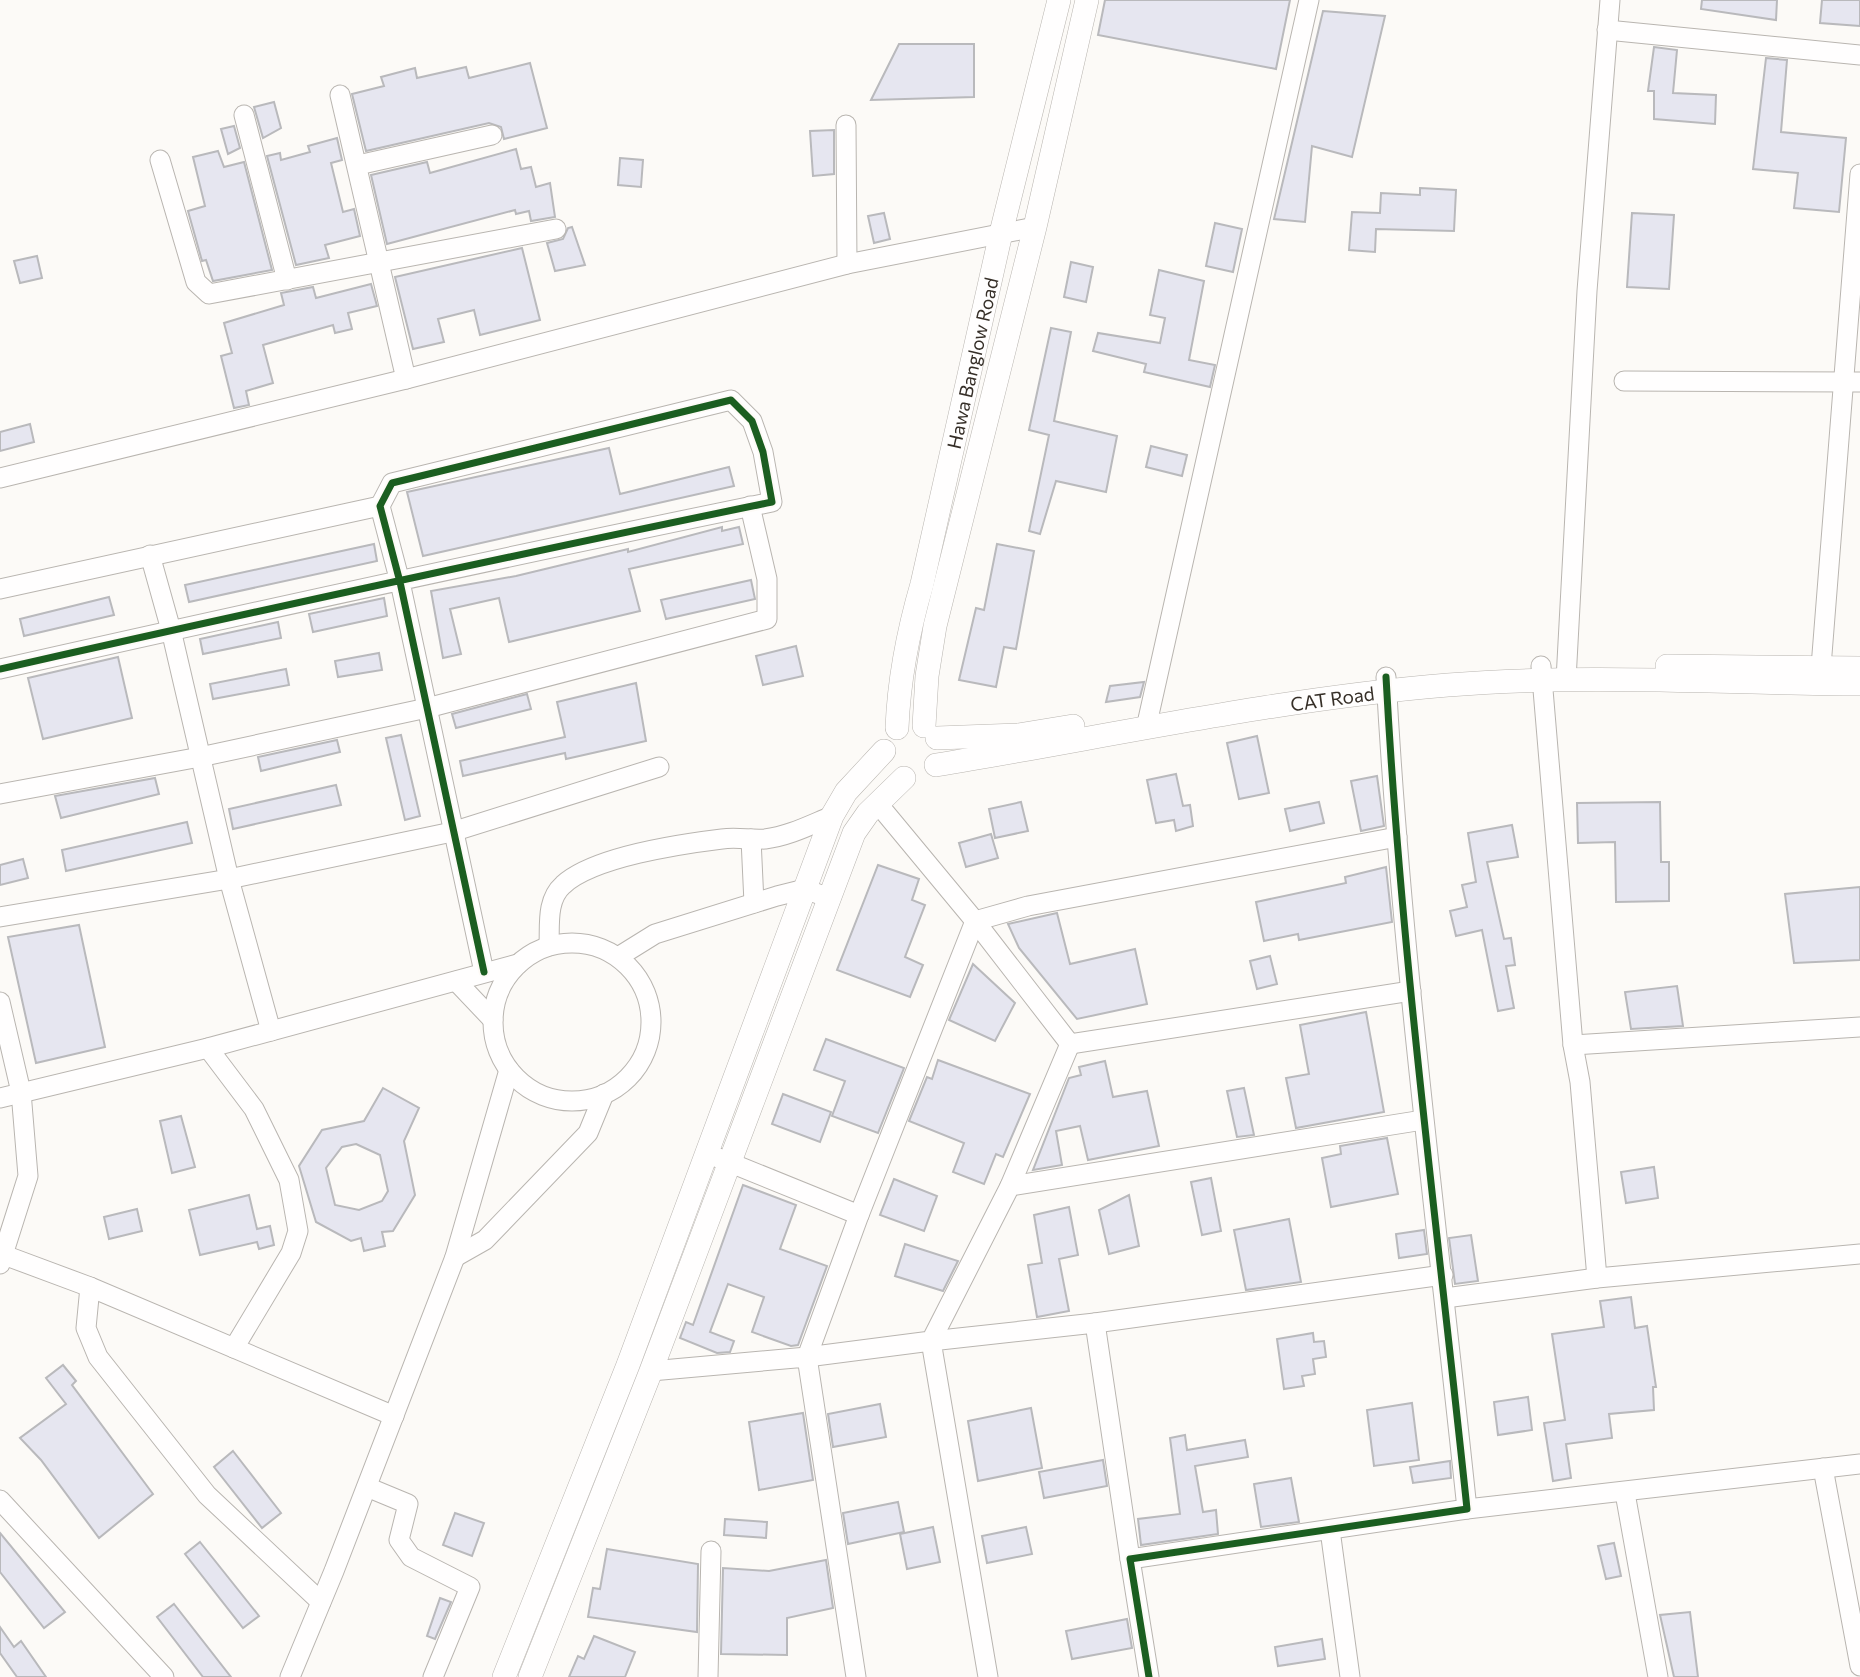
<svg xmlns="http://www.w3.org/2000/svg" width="1860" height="1677" viewBox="0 0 1860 1677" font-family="Commissioner,sans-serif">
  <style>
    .building { fill: #e6e6f0; stroke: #b9b9bc; stroke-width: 2; fill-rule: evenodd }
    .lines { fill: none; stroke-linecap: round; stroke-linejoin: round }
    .minor-casing { stroke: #b9b5b0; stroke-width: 21 }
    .tertiary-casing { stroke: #b9b5b0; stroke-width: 24 }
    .minor { stroke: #fffefe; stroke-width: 19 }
    .tertiary { stroke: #fffefe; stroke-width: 23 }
    .cycleway-casing { stroke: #fdfaf6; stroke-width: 11 }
    .cycleway { stroke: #1b5e20; stroke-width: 7 }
    .labels { text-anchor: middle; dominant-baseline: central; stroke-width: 7; stroke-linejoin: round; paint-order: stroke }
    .street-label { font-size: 19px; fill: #362f28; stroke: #fdfaf6 }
  </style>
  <rect width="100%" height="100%" fill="#fcfaf7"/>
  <g class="building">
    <path d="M1105,0H1290L1276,69L1098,35Z"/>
    <path d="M1702,0H1777L1776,20L1701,9Z"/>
    <path d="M1822,0H1860V26L1820,23Z"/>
    <path d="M1323,11L1385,16L1352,157L1312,146L1305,222L1274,219Z"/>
    <path d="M899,44H974V97L871,100Z"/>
    <path d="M1654,47L1677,50L1673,93L1716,95L1715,124L1654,119V91H1648Z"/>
    <path d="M1766,58L1787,60L1781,132L1846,138L1839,212L1794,208L1798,173L1753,169Z"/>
    <path d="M530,63L547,128L504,139L501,127L489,123L366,151L352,94L384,86L381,77L415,68L417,78L466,67L469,78Z"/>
    <path d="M274,102L281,128L263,138L254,107Z"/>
    <path d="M234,126L240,148L228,154L221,129Z"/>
    <path d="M834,130V174L813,176L810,131Z"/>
    <path d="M337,138L342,160L331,163L343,212L354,209L360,236L325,245L329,258L296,265L267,156L280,153L281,160L310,152L308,146Z"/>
    <path d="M516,149L521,169L531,167L536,187L550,183L555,217L531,221L529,211L516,214L515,210L387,244L371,175L427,162L430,173Z"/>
    <path d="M218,151L224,167L244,162L272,270L213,281L206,260L202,261L188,211L205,206L193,157Z"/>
    <path d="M620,158L643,160L641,187L618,185Z"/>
    <path d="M1420,188L1456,190L1454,231L1376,229L1375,252L1349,250L1352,212L1380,213L1381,193L1420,195Z"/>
    <path d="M884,213L890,239L874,243L868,216Z"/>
    <path d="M1632,213L1674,215L1669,289L1627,287Z"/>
    <path d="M1215,223L1242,229L1233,272L1206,266Z"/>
    <path d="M572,227L585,265L555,271L547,243L563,239L568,228Z"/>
    <path d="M522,248L540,320L480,335L474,310L438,319L444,342L413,349L395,277Z"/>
    <path d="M37,256L42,278L20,283L14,261Z"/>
    <path d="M1071,262L1093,267L1086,302L1064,297Z"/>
    <path d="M1159,270L1204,281L1189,360L1215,365L1210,387L1144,372L1146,364L1093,351L1098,333L1160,343L1165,318L1150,315Z"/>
    <path d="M371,284L377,306L348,313L352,329L335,333L333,325L263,345L273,383L246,391L249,405L234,408L221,356L232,353L224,323L284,305L281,293L313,287L316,298Z"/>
    <path d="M1051,328L1071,332L1054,421L1117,436L1106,492L1056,481L1040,534L1029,531L1049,435L1029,430Z"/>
    <path d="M30,424L34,442L0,451V432Z"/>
    <path d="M1151,446L1187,455L1182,476L1146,467Z"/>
    <path d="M609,448L620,494L729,467L734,486L423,556L407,492Z"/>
    <path d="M722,527V531L739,527L743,544L629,569L640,611L509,642L499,598L450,609L461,654L443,658L431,591L516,576L628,549V552Z"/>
    <path d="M374,544L377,561L189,602L185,585Z"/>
    <path d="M997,544L1034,551L1016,649L1004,647L996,687L959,680L976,608L984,610Z"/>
    <path d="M751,580L755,599L666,619L661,600Z"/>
    <path d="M109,597L114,615L24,636L20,619Z"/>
    <path d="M384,598L387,616L313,632L309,614Z"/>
    <path d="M278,622L281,638L203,654L200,639Z"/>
    <path d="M796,646L803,676L763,685L756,656Z"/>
    <path d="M379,653L382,670L338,677L335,661Z"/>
    <path d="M118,657L132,718L43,739L28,678Z"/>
    <path d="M286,669L289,685L213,699L210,684Z"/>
    <path d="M1144,682L1140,697L1106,702L1110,686Z"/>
    <path d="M636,683L646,741L566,759L565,753L463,776L460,761L565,737L557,702Z"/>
    <path d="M527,694L531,709L456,728L452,714Z"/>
    <path d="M401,735L420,816L405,820L386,738Z"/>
    <path d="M1257,736L1269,793L1239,799L1227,743Z"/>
    <path d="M337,740L340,752L261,771L258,757Z"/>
    <path d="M1176,774L1183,806L1190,805L1193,826L1176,831L1174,820L1156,823L1147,780Z"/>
    <path d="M1377,776L1384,826L1361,831L1351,781Z"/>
    <path d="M155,778L159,794L61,818L55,796Z"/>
    <path d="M336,785L341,805L233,829L229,809Z"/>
    <path d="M1021,802L1028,831L995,838L989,809Z"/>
    <path d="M1319,802L1324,823L1290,831L1285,809Z"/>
    <path d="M1660,802L1661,862H1669V901L1616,902L1615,842L1578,843L1577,803Z"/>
    <path d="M187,822L192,843L66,871L62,850Z"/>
    <path d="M1512,825L1518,857L1487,862L1504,939L1511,938L1515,965L1506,966L1514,1008L1498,1011L1482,930L1456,936L1450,911L1467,907L1462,885L1476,882L1468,833Z"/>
    <path d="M991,834L998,858L966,867L959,843Z"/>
    <path d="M23,859L28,878L0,885V865Z"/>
    <path d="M878,865L919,879L912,900L925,905L905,957L923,965L910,997L837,970Z"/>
    <path d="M1386,867L1392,922L1299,940L1298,934L1264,941L1256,902L1346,883L1345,877Z"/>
    <path d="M1860,887V960L1794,963L1785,894Z"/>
    <path d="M1057,913L1070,964L1135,949L1147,1004L1077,1019L1019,948L1008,924Z"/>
    <path d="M79,925L105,1047L36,1063L8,937Z"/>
    <path d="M1270,956L1277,984L1257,989L1250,961Z"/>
    <path d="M973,964L1015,1003L995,1041L949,1020Z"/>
    <path d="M1677,986L1683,1026L1631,1029L1625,992Z"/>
    <path d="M1366,1012L1384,1112L1296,1128L1286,1078L1309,1074L1300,1025Z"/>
    <path d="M826,1039L904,1068L878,1133L832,1116L845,1081L814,1070Z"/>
    <path d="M938,1060L1030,1094L1003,1157L996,1154L984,1184L953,1172L964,1143L909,1121L927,1077L932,1079Z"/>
    <path d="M1105,1061L1113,1097L1147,1091L1159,1146L1088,1160L1080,1126L1056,1131L1062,1165L1033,1170L1069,1078L1081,1075L1079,1067Z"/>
    <path d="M383,1088L419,1108L404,1141L415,1195L393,1231L382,1232L385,1246L364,1251L361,1238L351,1241L316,1222L299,1166L322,1130L364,1121ZM356,1144L380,1155L388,1191L382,1201L359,1210L335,1205L326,1168L342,1147Z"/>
    <path d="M1244,1088L1254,1135L1237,1137L1227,1091Z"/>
    <path d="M783,1094L831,1112L820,1142L772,1124Z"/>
    <path d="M181,1116L195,1167L172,1173L160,1121Z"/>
    <path d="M1387,1138L1398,1194L1331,1207L1322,1158L1341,1154L1340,1146Z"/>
    <path d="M1654,1167L1658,1198L1626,1203L1621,1172Z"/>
    <path d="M1211,1178L1221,1231L1202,1235L1191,1182Z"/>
    <path d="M894,1179L937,1196L924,1231L880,1215Z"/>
    <path d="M743,1185L796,1205L780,1249L827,1266L798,1345L791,1346L752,1332L764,1297L728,1284L710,1332L734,1341L730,1352L717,1353L680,1338L686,1322L693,1325Z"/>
    <path d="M249,1195L257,1229L270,1226L274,1245L259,1249L257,1242L200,1255L189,1210Z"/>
    <path d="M1129,1195L1139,1246L1109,1254L1099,1210Z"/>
    <path d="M1069,1207L1078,1255L1059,1259L1069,1311L1037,1317L1028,1265L1042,1263L1034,1215Z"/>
    <path d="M137,1209L142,1231L109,1239L104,1217Z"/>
    <path d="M1289,1219L1301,1282L1246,1290L1234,1230Z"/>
    <path d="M1424,1230L1427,1254L1399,1258L1396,1234Z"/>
    <path d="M1471,1235L1478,1281L1455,1284L1449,1238Z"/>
    <path d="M905,1244L958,1261L943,1291L895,1276Z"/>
    <path d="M1631,1297L1635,1328L1647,1326L1656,1387H1653L1654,1410L1609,1414L1612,1438L1566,1444L1571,1478L1553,1481L1544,1423L1565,1420L1552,1334L1604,1327L1600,1301Z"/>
    <path d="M1313,1333L1314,1342L1324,1341L1326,1357L1313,1359L1315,1374L1302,1376L1304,1386L1284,1389L1277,1339Z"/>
    <path d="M63,1365L76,1381L72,1385L153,1494L99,1538L41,1460L20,1438L66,1404L46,1378Z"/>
    <path d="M1528,1397L1532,1430L1498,1435L1494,1402Z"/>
    <path d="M1412,1403L1419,1460L1374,1466L1367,1410Z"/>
    <path d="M880,1404L886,1437L833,1447L828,1414Z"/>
    <path d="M1031,1408L1042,1468L978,1481L968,1421Z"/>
    <path d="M803,1413L813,1480L759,1490L749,1422Z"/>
    <path d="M1185,1435L1187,1450L1245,1440L1248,1457L1195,1466L1203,1512L1216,1510L1218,1534L1141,1545L1138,1519L1180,1514L1170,1438Z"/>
    <path d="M233,1451L281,1513L262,1528L214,1467Z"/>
    <path d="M1103,1460L1107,1486L1044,1498L1039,1472Z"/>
    <path d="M1450,1461L1451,1478L1413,1483L1410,1467Z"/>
    <path d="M1291,1478L1299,1522L1261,1527L1254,1484Z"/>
    <path d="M898,1502L904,1532L848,1544L843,1513Z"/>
    <path d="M455,1513L484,1523L472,1556L443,1545Z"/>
    <path d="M725,1519L767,1522L766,1538L724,1535Z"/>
    <path d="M933,1527L940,1562L907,1569L900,1534Z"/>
    <path d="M1026,1527L1032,1554L987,1563L982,1536Z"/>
    <path d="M0,1533L65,1612L44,1628L0,1572Z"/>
    <path d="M200,1542L259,1616L243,1628L185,1554Z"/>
    <path d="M1614,1543L1621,1576L1606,1579L1598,1546Z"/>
    <path d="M607,1549L698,1564L697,1632L588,1617L593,1588L600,1589Z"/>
    <path d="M826,1560L833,1608L787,1618V1655L721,1654L723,1568L769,1571Z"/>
    <path d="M440,1598L451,1602L435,1639L427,1636Z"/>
    <path d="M174,1604L231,1677H203L157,1617Z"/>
    <path d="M1690,1612L1698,1677H1674L1660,1615Z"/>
    <path d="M1127,1619L1132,1648L1072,1659L1066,1631Z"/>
    <path d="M0,1627L14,1647L21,1641L46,1677H17L0,1653Z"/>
    <path d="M594,1636L635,1652L625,1677H569L578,1656L584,1659Z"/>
    <path d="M1322,1639L1325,1659L1278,1666L1275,1647Z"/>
  </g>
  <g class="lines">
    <g class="minor-casing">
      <g id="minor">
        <path d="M1607,30L1860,55"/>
        <path d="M340,95L406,379"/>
        <path d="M244,115L287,280"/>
        <path d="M846,125L847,264"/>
        <path d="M160,160L196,282L209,294L556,229"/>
        <path d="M358,165L492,135"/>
        <path d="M1624,381L1860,382"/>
        <path d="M0,478L406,379L847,264L1035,227"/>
        <path d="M150,555L171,630L229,879L271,1031"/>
        <path d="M0,589L380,506"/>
        <path d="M1541,666L1573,1045L1580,1082L1597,1278"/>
        <path d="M1821,667L1860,174"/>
        <path d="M0,669C257,611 514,555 772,502L763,452L752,421L731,400L392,483L380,506L400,582L484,972"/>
        <path d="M1566,680L1587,291L1610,0"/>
        <path d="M1146,728L1309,0"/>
        <path d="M0,794L200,757L427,708L767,619V579L750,506"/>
        <path d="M751,839L754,903"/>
        <path d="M0,917L229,879L452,832L659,767"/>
        <circle cx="572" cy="1022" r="79"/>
        <path d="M549,946C550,926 546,900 563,885C593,857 681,844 722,839C736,837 751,840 765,839C789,836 810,825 832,816"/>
        <path d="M618,957L655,934L777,896L805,889L829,898"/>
        <path d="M456,981L493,1020"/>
        <path d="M0,1002L21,1092L28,1176L0,1264"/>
        <path d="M1070,1044L1411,991"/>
        <path d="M1573,1045L1860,1027"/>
        <path d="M208,1048L254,1109L289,1180L298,1231L291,1253L234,1348"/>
        <path d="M0,1098L208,1048L518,964"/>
        <path d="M706,1153L859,1215L975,921L1028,906L1397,837"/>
        <path d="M1010,1186L1423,1120"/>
        <path d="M859,1215L807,1357L931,1341L1010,1186L1070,1044L975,921L878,804"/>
        <path d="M4,1255L90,1287L394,1416"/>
        <path d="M455,1257L485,1240L588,1133L604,1094"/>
        <path d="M90,1287L86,1328L98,1357L207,1495L321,1602"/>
        <path d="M1445,1298L1597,1278L1860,1254"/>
        <path d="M1095,1323L1443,1275"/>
        <path d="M651,1371L807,1357L856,1677"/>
        <path d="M1823,1468L1860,1666"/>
        <path d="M367,1487L408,1504L399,1540L411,1557L470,1587L433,1677"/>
        <path d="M1625,1493L1658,1677"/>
        <path d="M0,1500L164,1677"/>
        <path d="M1467,1509L1860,1464"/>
        <path d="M1330,1530L1350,1677"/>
        <path d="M290,1677L334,1571L455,1257L509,1070"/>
        <path d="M708,1677L711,1551"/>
        <path d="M988,1677L931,1341L1095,1323L1130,1559"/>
        <path d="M1149,1677L1130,1559L1467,1509C1438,1232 1401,955 1386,677"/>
      </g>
    </g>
    <g class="tertiary-casing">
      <g id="tertiary">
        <path d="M1667,666L1860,668"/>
        <path d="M924,726L927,676L935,626L1035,227L1087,0"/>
        <path id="s1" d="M897,728C899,678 908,632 922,584L1001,233L1059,0"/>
        <path d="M937,738L1018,735L1073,726"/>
        <path id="s2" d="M936,765C1106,737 1276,699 1448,685C1585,674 1723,683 1860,684"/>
        <path d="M504,1677L628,1365L832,816L846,792L884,751"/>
        <path d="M530,1677L651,1371L854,833L868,813L904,778"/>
      </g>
    </g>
    <use href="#minor" class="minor"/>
    <use href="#tertiary" class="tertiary"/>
    <g class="cycleway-casing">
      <g id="cycleway">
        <path d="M0,669C257,611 514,555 772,502L763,452L752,421L731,400L392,483L380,506L400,582L484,972"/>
        <path d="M1149,1677L1130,1559L1467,1509C1438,1232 1401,955 1386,677"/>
      </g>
    </g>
    <use href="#cycleway" class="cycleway"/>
  </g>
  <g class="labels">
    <g class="street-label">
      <text stroke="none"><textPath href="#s1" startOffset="373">Hawa Banglow Road</textPath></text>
      <text stroke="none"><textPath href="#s2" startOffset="402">CAT Road</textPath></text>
    </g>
  </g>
</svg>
